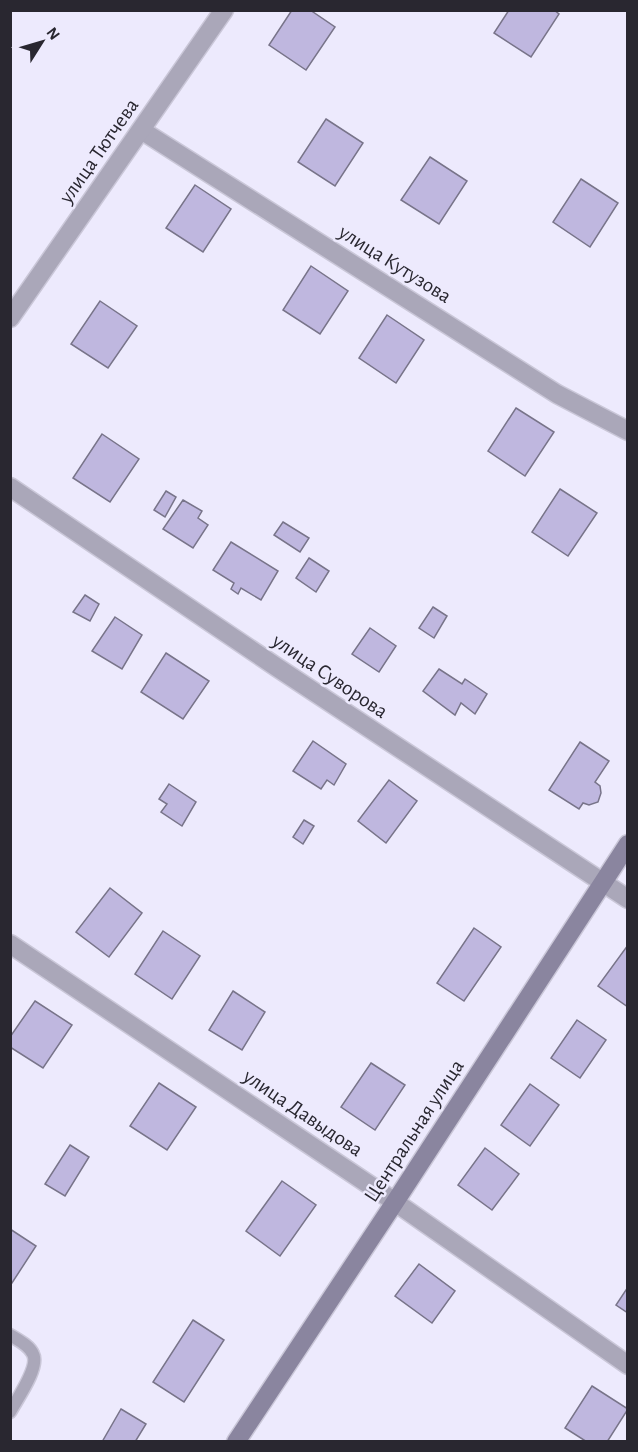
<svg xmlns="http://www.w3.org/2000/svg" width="638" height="1452" viewBox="0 0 638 1452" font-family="'Alegreya Sans',sans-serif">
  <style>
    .building { fill: #bfb7df; stroke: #787489; stroke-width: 1.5 }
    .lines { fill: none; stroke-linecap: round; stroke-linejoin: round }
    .lane-casing { stroke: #cac7d8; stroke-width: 15 }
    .street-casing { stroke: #cac7d8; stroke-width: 21 }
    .secondary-casing { stroke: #cac7d8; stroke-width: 21 }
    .lane { stroke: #aaa7b9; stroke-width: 12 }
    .street { stroke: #aaa7b9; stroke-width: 18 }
    .secondary { stroke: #8a859f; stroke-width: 18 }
    .labels { text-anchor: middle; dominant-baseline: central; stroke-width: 5; stroke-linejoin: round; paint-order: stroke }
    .street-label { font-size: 21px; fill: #292730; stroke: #edeafd }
  </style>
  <rect width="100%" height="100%" fill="#edeafd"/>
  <g class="building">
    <path d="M292,10H310L335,27L306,70L269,45Z"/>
    <path d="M509,10H554L559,14L531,57L494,33Z"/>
    <path d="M326,119L363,143L335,186L298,162Z"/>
    <path d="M430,157L467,181L439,224L401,200Z"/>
    <path d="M581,179L618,203L590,247L553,222Z"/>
    <path d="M195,185L231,209L203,252L166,228Z"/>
    <path d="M311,266L348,291L320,334L283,310Z"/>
    <path d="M100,301L137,326L108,368L71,344Z"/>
    <path d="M387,315L424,340L396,383L359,358Z"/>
    <path d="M516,408L554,432L525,476L488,451Z"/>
    <path d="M102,434L139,459L110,502L73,478Z"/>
    <path d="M560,489L597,513L568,556L532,532Z"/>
    <path d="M166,491L176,497L165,517L154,510Z"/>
    <path d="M183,500L202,511L198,518L208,525L193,548L163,529Z"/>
    <path d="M283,522L309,538L300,552L274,535Z"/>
    <path d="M231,542L278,571L261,600L241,588L238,594L231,589L234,583L213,570Z"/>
    <path d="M309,558L329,571L316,592L296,578Z"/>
    <path d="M85,595L99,604L90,621L73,612Z"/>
    <path d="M433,607L447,616L434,638L419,628Z"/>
    <path d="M115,617L142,635L122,669L92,651Z"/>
    <path d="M370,628L396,646L379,672L352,654Z"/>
    <path d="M166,653L209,681L183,719L141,692Z"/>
    <path d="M439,669L462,684L465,679L487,694L475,714L461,703L455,715L423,691Z"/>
    <path d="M313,741L346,764L334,785L327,780L321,789L293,771Z"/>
    <path d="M580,742L609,761L595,782L600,786L601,793L598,802L589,805L583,803L579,809L549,790Z"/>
    <path d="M389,780L417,801L386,843L358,821Z"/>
    <path d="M169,784L196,802L182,826L161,812L167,804L159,799Z"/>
    <path d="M304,820L314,826L303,844L293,837Z"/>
    <path d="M110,888L142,913L109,957L76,932Z"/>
    <path d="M474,928L501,947L464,1001L437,983Z"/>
    <path d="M163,931L200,956L172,999L135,974Z"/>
    <path d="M628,945V1007L598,986Z"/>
    <path d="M233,991L265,1012L242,1050L209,1030Z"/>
    <path d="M35,1001L72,1025L43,1068L10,1047V1037Z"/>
    <path d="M577,1020L606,1040L580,1078L551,1058Z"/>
    <path d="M371,1063L405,1085L375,1130L341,1107Z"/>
    <path d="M159,1083L196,1107L167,1150L130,1126Z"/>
    <path d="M530,1084L559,1105L530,1146L501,1125Z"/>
    <path d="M70,1145L89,1157L65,1196L45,1184Z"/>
    <path d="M485,1148L519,1174L492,1210L458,1185Z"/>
    <path d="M282,1181L316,1205L280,1256L246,1231Z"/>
    <path d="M10,1229L36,1246L10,1286Z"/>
    <path d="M419,1264L455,1291L432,1323L395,1296Z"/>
    <path d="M628,1287V1313L616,1305Z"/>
    <path d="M193,1320L224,1340L184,1402L153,1382Z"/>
    <path d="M592,1386L628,1409L607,1442H587L565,1428Z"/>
    <path d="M121,1409L146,1424L135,1442H102Z"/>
  </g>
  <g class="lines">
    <g class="lane-casing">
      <path id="lane" d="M10,1335C18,1340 29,1345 33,1354C40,1367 17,1399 10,1412"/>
    </g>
    <g class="street-casing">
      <g id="street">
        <path d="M141,130L557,394L628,431"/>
        <path d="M10,318L224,10"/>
        <path d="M10,487L278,668L628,899"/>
        <path d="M10,944L395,1202L628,1365"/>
      </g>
    </g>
    <g class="secondary-casing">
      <path id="secondary" d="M236,1442L395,1202L628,844"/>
    </g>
    <use href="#lane" class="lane"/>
    <use href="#street" class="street"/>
    <use href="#secondary" class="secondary"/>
  </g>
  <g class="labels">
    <g class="street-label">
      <text transform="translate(99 151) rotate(-55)">улица Тютчева</text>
      <text transform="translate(395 264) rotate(32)">улица Кутузова</text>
      <text transform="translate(330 676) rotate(34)">улица Суворова</text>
      <text transform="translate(303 1113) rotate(34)">улица Давыдова</text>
      <text transform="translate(414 1131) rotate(-57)">Центральная улица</text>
    </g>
  </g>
  <rect width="638" height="1452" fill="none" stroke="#292730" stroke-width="24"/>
  <g transform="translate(42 42) rotate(53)" stroke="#edeafd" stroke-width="4.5" paint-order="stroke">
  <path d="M0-4.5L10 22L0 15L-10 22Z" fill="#292730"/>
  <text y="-9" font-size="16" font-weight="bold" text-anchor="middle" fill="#292730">N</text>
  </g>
</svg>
